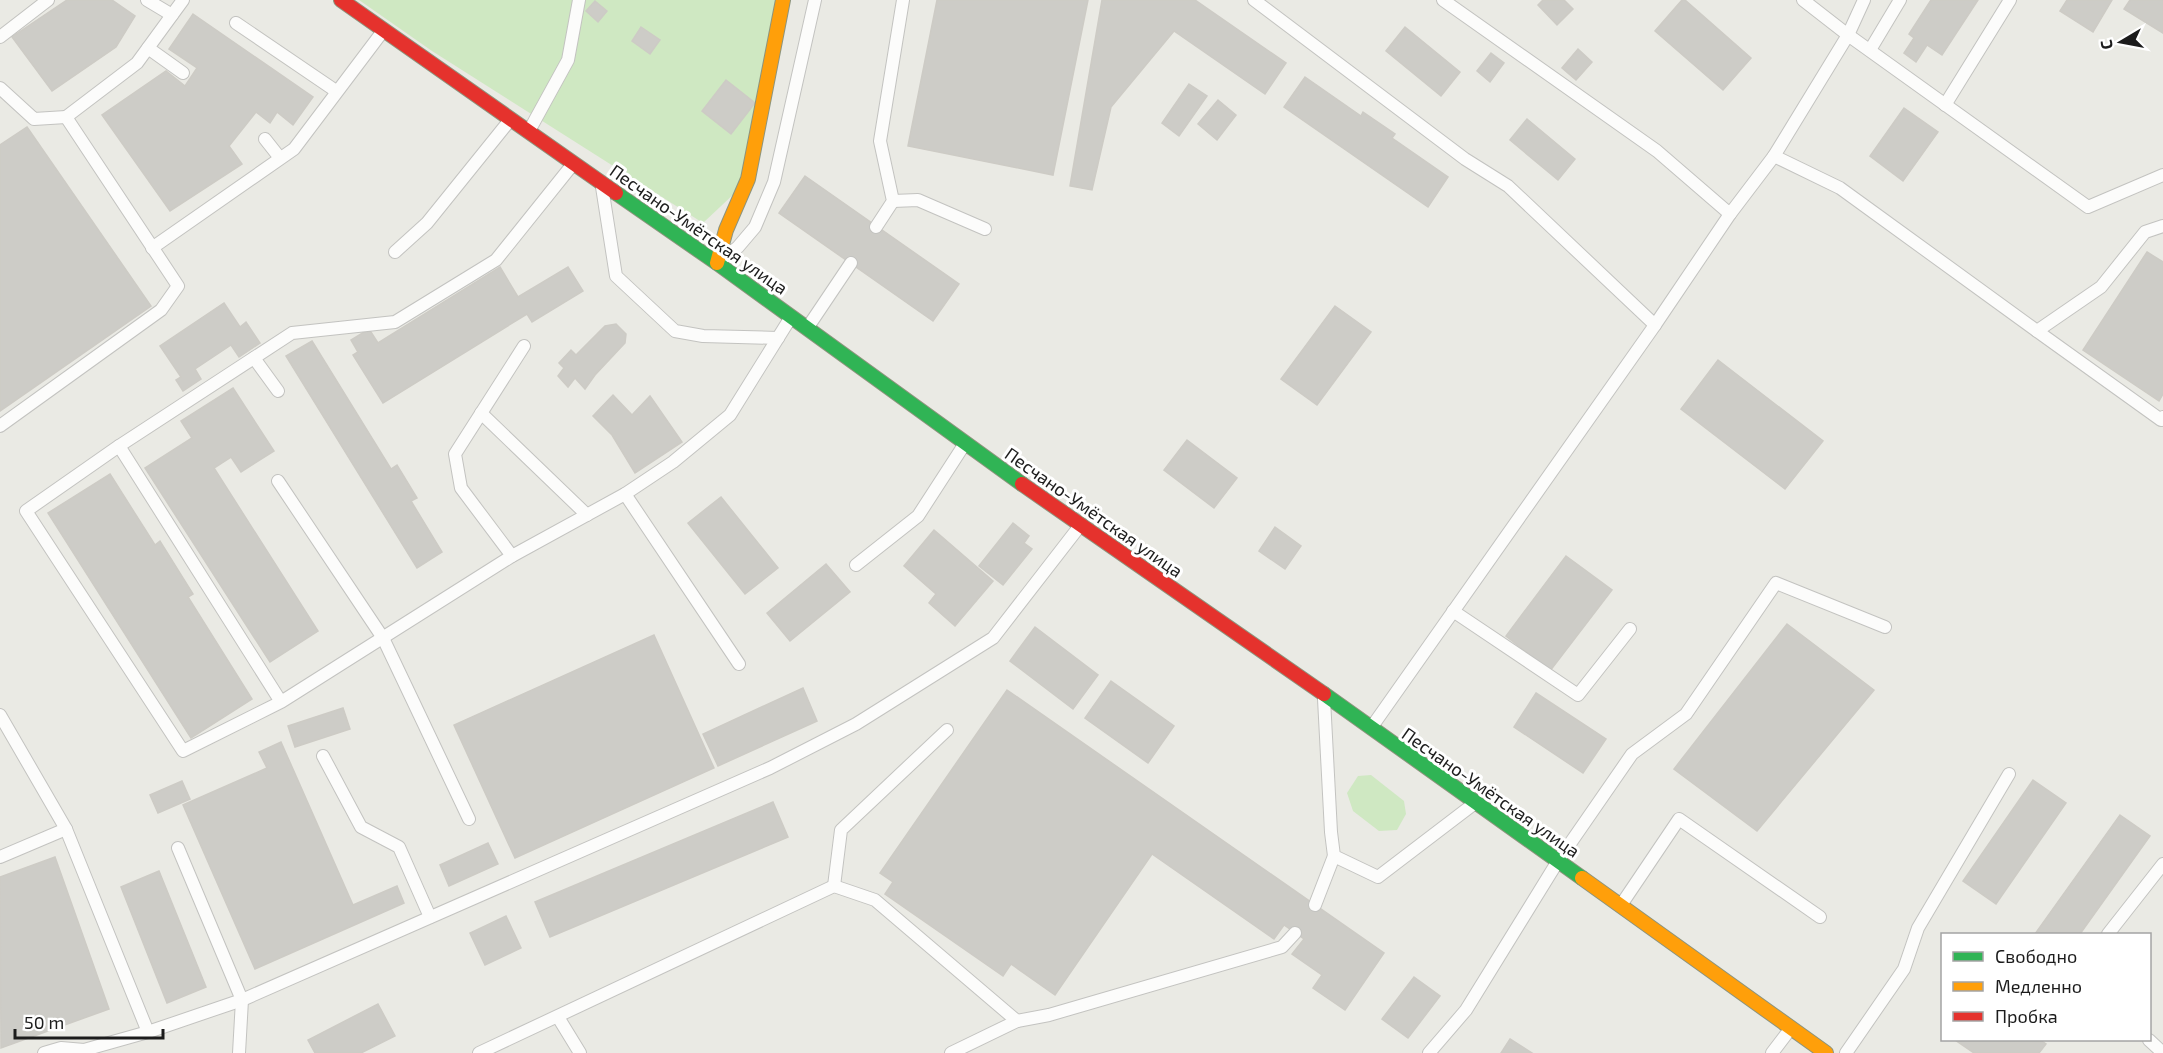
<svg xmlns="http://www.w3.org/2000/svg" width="2163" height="1053" viewBox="0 0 2163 1053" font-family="'Exo 2',sans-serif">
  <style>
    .grass { fill: #cfe8c2 }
    .building { fill: #cdccc7; stroke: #cdcbc5; stroke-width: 1.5 }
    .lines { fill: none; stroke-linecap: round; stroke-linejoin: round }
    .lane-casing { stroke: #c3c3c0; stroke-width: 14 }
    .fast-casing { stroke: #8d947d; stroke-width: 16 }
    .slow-casing { stroke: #8d947d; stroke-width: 16 }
    .jam-casing { stroke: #8d947d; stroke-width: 16 }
    .lane { stroke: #fcfcfb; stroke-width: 12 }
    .fast { stroke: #30b455; stroke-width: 14 }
    .slow { stroke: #ff9f0a; stroke-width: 14 }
    .jam { stroke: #e5322d; stroke-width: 14 }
    .labels { text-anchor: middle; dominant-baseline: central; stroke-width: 6; stroke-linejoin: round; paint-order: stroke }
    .street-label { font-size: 18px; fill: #1c1c1c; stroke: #fff }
  </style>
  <rect width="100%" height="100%" fill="#eaeae4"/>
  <g class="grass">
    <path d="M359,0H789L755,174L703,223L432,51Z"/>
    <path d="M1371,775L1404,801L1406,814L1397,830L1379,831L1353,811L1347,793L1358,776Z"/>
  </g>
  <g class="building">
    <path d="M67,0H112L135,16L116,47L52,91L12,37Z"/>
    <path d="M937,0H1088L1053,175L908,146Z"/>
    <path d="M1102,0H1195L1286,63L1265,94L1174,31L1111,107L1092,190L1070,186Z"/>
    <path d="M1543,0H1564L1573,9L1557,25L1538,5Z"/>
    <path d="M1682,0H1685L1751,58L1723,90L1655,31Z"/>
    <path d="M1931,0H1978L1942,55L1927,45L1916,62L1904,53L1914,38L1909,34Z"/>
    <path d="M2067,0H2112L2093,32L2060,11Z"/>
    <path d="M2130,0H2163V33L2124,9Z"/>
    <path d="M595,1L607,11L598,22L586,11Z"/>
    <path d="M193,14L313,97L293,125L277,112L270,123L256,112L229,146L242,164L170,211L102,115L166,71L185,86L197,68L169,49Z"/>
    <path d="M641,27L660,40L650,54L632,41Z"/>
    <path d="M1405,27L1460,72L1441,96L1386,51Z"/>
    <path d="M1578,49L1592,62L1576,80L1562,68Z"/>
    <path d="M1491,53L1504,63L1490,82L1477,71Z"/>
    <path d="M1305,77L1361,116L1363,112L1395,134L1392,138L1448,177L1428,207L1284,107Z"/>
    <path d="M726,80L755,103L731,134L702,111Z"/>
    <path d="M1189,84L1207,96L1179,136L1162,123Z"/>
    <path d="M1218,100L1236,115L1217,140L1198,124Z"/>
    <path d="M1904,108L1938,132L1903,181L1870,156Z"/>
    <path d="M1527,119L1575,159L1558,180L1510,140Z"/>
    <path d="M27,127L151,306L0,411V145Z"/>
    <path d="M805,176L959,284L933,321L779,213Z"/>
    <path d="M2147,252L2163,262V394L2159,401L2083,350Z"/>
    <path d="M500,267L518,297L568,267L583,291L532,322L527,314L383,403L353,355L358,352L351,340L369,329L378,343Z"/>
    <path d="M224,303L240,327L246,322L260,343L239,357L231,345L195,369L201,379L183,391L176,380L181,377L160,346Z"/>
    <path d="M1335,306L1371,332L1317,405L1281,379Z"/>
    <path d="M616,324L626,334L625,343L595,375L585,389L575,378L568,387L558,376L564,368L559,363L571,350L576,355L605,326Z"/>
    <path d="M312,341L391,469L397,465L417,498L411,501L442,552L417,568L286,356Z"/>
    <path d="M1718,360L1823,441L1785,489L1681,409Z"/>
    <path d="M233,388L274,451L241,472L231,457L214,468L318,631L270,662L145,468L192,438L181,421Z"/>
    <path d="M613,395L632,415L650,396L682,442L635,473L612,435L593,416Z"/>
    <path d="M1187,440L1237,478L1214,508L1164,470Z"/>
    <path d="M110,474L155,545L160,541L193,594L188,597L252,699L191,738L48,513Z"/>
    <path d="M721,497L778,568L745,594L688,523Z"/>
    <path d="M1013,523L1029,536L1024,543L1032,549L1003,585L979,566Z"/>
    <path d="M1275,527L1301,546L1285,569L1259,551Z"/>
    <path d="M934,530L993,581L955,626L929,603L936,594L904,566Z"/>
    <path d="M1566,556L1612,590L1550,671L1506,636Z"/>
    <path d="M826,564L850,592L790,641L767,613Z"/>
    <path d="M1787,624L1874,690L1757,831L1674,769Z"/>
    <path d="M1035,627L1098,675L1073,709L1010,661Z"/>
    <path d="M654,635L714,768L515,858L454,725Z"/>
    <path d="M1111,681L1174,726L1148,763L1085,718Z"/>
    <path d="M803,688L817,721L718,766L703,734Z"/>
    <path d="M1007,690L1384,953L1345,1010L1313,988L1322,975L1292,954L1304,939L1284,925L1274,939L1152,854L1055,995L1011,964L1003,976L885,894L893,882L880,873Z"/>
    <path d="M1536,693L1606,739L1583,773L1514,727Z"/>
    <path d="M343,708L350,729L295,747L288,726Z"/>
    <path d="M281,742L353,905L397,886L404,903L255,969L183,805L267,768L259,752Z"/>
    <path d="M2033,780L2066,803L1996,904L1963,881Z"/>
    <path d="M182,781L190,799L158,813L150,795Z"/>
    <path d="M773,802L788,837L550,937L535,902Z"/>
    <path d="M2120,815L2150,836L2080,934H2035Z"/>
    <path d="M488,843L498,864L449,886L440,865Z"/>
    <path d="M55,857L109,1009L1,1048L0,877Z"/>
    <path d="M159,871L206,987L167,1003L121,887Z"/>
    <path d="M506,916L521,948L485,965L470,933Z"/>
    <path d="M1414,977L1440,996L1408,1038L1382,1019Z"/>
    <path d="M378,1004L395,1036L361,1053H315L308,1040Z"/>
    <path d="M1510,1039L1532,1053H1501Z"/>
    <path d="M1955,1040H2040L2046,1044L2039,1053H1974Z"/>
  </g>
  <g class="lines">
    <g class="lane-casing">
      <g id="lane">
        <path d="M147,0L172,15"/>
        <path d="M1254,0L1465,159L1508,186L1655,325L1730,214"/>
        <path d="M1443,0L1657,151L1730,214L1774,156"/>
        <path d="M1803,0L1848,35L1864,0"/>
        <path d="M236,23L336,91"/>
        <path d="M0,37L48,0"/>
        <path d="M148,48L183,73"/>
        <path d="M1870,50L1900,0"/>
        <path d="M0,88L34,119L66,117"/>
        <path d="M1945,105L2010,0"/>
        <path d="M529,131L568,60L579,0"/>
        <path d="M265,139L280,158"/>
        <path d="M2163,175L2088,207L1848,35L1774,156L1840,188L2037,331L2101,287L2145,232L2163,226"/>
        <path d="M602,187L616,276L675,331L703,336L778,338"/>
        <path d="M893,201L918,200L985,229"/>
        <path d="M876,227L893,201L880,141L903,0"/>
        <path d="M152,248L294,149L383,31"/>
        <path d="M395,252L427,223L510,120"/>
        <path d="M725,257L738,247L755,227L774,182L815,0"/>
        <path d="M808,327L851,263"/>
        <path d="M2037,331L2161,420L2163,417"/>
        <path d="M254,358L278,391"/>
        <path d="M481,413L587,515"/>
        <path d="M0,426L161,310L178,286L66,117L137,63L183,0"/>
        <path d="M119,446L292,333L395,322L496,260L573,164"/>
        <path d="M278,481L383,638L469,819"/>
        <path d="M625,494L739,664"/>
        <path d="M512,556L461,488L455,454L524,346"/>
        <path d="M856,565L918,516L964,445"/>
        <path d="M1453,611L1578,695L1630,629"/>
        <path d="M1324,699L1331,832L1334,856L1378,877L1475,803"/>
        <path d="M281,702L119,446L26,511L183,751L281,702L512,556L625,494L673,462L730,415L791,317"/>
        <path d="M0,715L66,829L148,1032"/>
        <path d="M1371,728L1655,325"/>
        <path d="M323,756L361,827L399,847L430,917"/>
        <path d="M178,848L242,1000L239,1053"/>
        <path d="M0,857L66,829"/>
        <path d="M834,886L841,830L947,730"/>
        <path d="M1315,905L1334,856"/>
        <path d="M1621,905L1679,819L1820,917"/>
        <path d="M2108,934L2163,864"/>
        <path d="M558,1017L580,1053"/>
        <path d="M2149,1040L2163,1053"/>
        <path d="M44,1053L61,1048L84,1050"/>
        <path d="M84,1053V1050L148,1032L242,1000L770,768L856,724L993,638L1079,527"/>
        <path d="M479,1053L834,886L875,900L1017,1021L1049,1015L1282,947L1295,933"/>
        <path d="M951,1053L1017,1021"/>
        <path d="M1429,1053L1466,1010L1558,861L1632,754L1686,714L1776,583L1885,627"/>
        <path d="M1772,1053L1791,1028"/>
        <path d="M1846,1053L1904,969L1918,928L2009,774"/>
      </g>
    </g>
    <g class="fast-casing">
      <g id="fast">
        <path d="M616,193L717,263L1022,484"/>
        <path d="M1324,694L1582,878"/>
      </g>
    </g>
    <g class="slow-casing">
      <g id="slow">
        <path d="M717,263L726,230L748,179L783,0"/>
        <path d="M1582,878L1826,1053"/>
      </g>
    </g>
    <g class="jam-casing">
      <g id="jam">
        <path d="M341,0L616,193"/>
        <path d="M1022,484L1324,694"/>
      </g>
    </g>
    <use href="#lane" class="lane"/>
    <use href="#fast" class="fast"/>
    <use href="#slow" class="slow"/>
    <use href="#jam" class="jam"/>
  </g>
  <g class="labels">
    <g class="street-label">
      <text transform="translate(699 229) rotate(35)">Песчано-Умётская улица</text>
      <text transform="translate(1094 512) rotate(35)">Песчано-Умётская улица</text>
      <text transform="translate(1491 792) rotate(35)">Песчано-Умётская улица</text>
    </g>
  </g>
  <rect x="1941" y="933" width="210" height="108" fill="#ffffff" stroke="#a4a4a4" stroke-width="1.5"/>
  <rect x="1953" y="952" width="30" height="9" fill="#30b455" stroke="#a4a4a4" stroke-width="1.5"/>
  <text x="1995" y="963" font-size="18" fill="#1c1c1c">Свободно</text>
  <rect x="1953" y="982" width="30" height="9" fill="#ff9f0a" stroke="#a4a4a4" stroke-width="1.5"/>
  <text x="1995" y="993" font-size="18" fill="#1c1c1c">Медленно</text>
  <rect x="1953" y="1012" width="30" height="9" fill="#e5322d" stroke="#a4a4a4" stroke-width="1.5"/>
  <text x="1995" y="1023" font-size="18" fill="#1c1c1c">Пробка</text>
  <g transform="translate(2121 42) rotate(260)" stroke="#ffffff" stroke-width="4.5" paint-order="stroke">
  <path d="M0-4.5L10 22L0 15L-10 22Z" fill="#1c1c1c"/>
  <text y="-9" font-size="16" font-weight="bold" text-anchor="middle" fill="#1c1c1c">С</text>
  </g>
  <path d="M15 1029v9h148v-9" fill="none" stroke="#1c1c1c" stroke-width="3"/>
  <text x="24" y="1029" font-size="18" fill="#1c1c1c" stroke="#ffffff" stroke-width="4.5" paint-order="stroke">50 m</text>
</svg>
